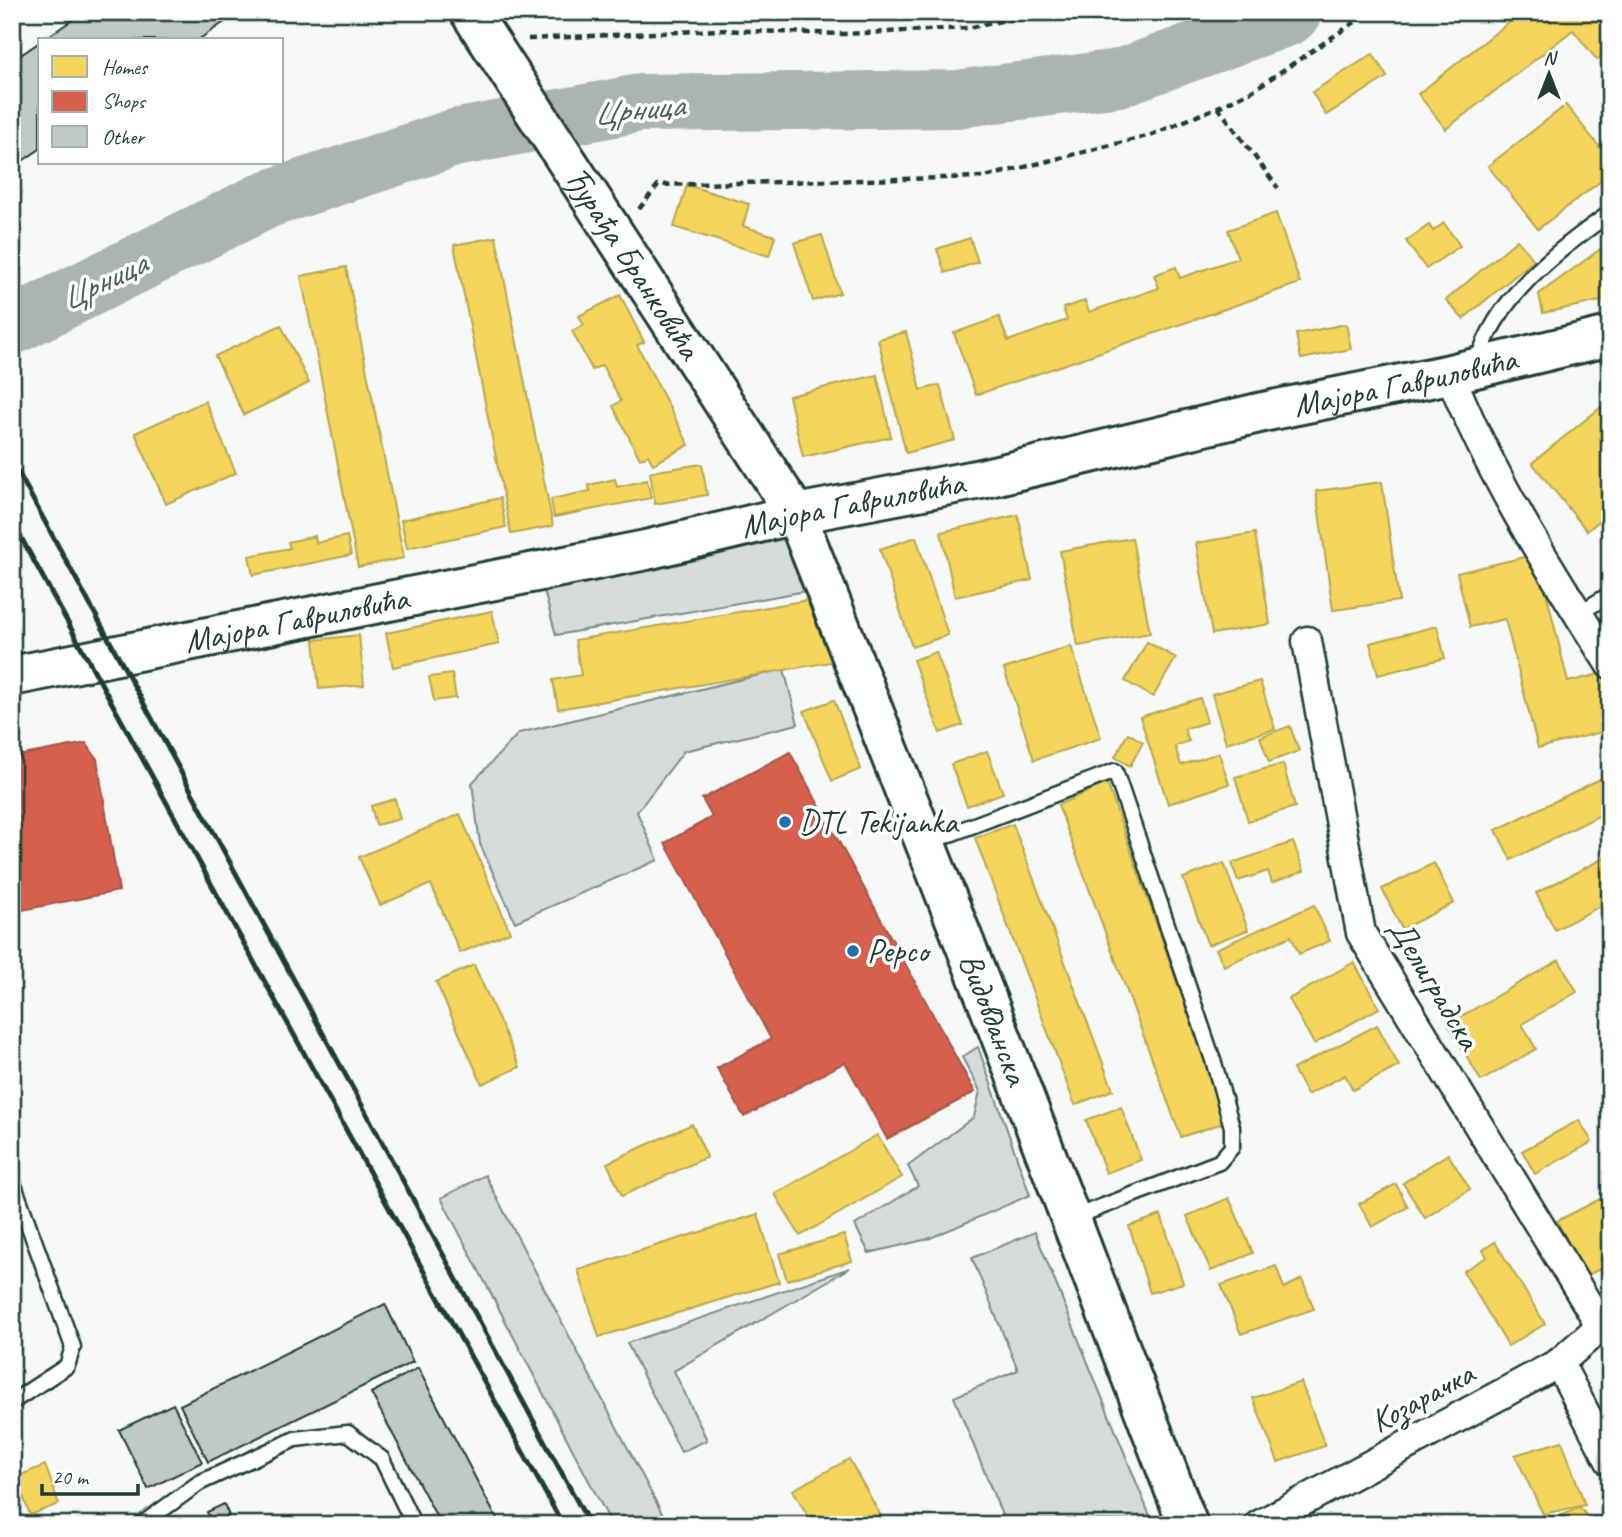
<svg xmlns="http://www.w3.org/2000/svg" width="1622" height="1537" viewBox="0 0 1622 1537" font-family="Caveat,sans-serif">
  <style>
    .green { fill: #d6dcdb; stroke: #7a8c88; stroke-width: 2 }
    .homes { fill: #f6d55c; stroke: #b6a750; stroke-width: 2 }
    .shops { fill: #d6604d; stroke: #9f5646; stroke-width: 2 }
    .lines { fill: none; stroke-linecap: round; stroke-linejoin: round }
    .river { stroke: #aab5b1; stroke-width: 58 }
    .building { fill: #c0c9c6; stroke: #1f3d34; stroke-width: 2 }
    .lane-casing { stroke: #1f3d34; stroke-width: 19 }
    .street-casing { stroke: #1f3d34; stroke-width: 33 }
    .secondary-casing { stroke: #1f3d34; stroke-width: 44 }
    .path { stroke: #1f3d34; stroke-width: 4.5; stroke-dasharray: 7 5; stroke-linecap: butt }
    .lane { stroke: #fff; stroke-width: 14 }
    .street { stroke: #fff; stroke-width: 28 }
    .secondary { stroke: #fff; stroke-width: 38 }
    .rail { stroke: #1f3d34; stroke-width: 5 }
    .poi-dot { fill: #1f6fb2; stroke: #fff; stroke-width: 2.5 }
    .labels { text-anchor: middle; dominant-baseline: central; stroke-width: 7; stroke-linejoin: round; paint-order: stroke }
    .street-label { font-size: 33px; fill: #1f3d34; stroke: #fff }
    .poi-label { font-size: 33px; fill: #1f3d34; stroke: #fff; text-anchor: start }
    .water-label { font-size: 35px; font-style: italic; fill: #49615a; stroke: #fff }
  </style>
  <rect width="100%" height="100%" fill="#f6f7f7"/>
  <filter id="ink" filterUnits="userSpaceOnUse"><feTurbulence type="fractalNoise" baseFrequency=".0143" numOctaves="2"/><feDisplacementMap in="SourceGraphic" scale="14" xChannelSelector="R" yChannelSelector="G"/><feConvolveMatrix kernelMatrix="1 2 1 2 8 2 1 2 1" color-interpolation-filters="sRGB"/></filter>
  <g filter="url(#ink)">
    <g class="green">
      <path d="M784,532L806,591L556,635L543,587Z"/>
      <path d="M784,669L798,724L684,751L637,812L658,860L515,922L480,844L472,783L519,733Z"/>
      <path d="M978,1047L1030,1195L928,1239L869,1253L855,1225L918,1186L908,1166L974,1117L980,1091L962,1057Z"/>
      <path d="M485,1175L667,1523L612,1525L441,1198Z"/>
      <path d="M1035,1232L1152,1521L1004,1520L954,1397L1018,1370L972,1258Z"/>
      <path d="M850,1268L674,1371L707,1440L681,1452L627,1343Z"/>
    </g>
    <g class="homes">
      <path d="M1522,12H1595L1610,31V50L1597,60L1573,30L1446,129L1418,94Z"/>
      <path d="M1373,54L1387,77L1326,115L1312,92Z"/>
      <path d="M1566,105L1610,160V174L1538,229L1488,166Z"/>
      <path d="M687,185L749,204L743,226L775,236L769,256L674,227Z"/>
      <path d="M1276,213L1300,283L976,395L954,333L999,317L1008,341L1067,320L1063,308L1085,301L1089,312L1159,288L1154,275L1176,267L1180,278L1238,258L1228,230Z"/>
      <path d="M1444,223L1460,246L1426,269L1406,241L1429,225L1433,231Z"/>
      <path d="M822,235L840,293L813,301L794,243Z"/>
      <path d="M496,237L553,526L511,534L454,245Z"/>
      <path d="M970,238L978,262L945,273L937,249Z"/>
      <path d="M1517,240L1534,260L1463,319L1446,300Z"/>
      <path d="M1610,242V299L1543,313L1539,294Z"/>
      <path d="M346,267L404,558L358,567L301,276Z"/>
      <path d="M620,295L644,342L637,345L689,445L653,464L648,455L640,459L613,406L621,401L602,365L592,370L572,331L584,325L579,316Z"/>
      <path d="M1346,324L1351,349L1301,359L1296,334Z"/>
      <path d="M281,325L309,383L244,415L215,356Z"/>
      <path d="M906,332L921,390L940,385L955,440L906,453L878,339Z"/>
      <path d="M877,375L891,437L803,457L789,396Z"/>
      <path d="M205,401L236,473L166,504L135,433Z"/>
      <path d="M1605,404L1610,410V512L1587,531L1532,463Z"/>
      <path d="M702,464L707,495L655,504L650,472Z"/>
      <path d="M615,479L617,487L647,480L651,498L554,517L551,499L590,491L589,485Z"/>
      <path d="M1382,482L1399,601L1333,610L1316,491Z"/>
      <path d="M500,498L506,527L407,548L401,520Z"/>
      <path d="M1018,515L1032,580L955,597L941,532Z"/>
      <path d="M1255,533L1270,624L1212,634L1196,543Z"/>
      <path d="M315,536L316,543L347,536L351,555L253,575L249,556L290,548L288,542Z"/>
      <path d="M916,537L948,635L912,647L880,549Z"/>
      <path d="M1132,538L1150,633L1078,646L1060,551Z"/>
      <path d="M1537,554L1568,682L1608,672L1610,679V730L1538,748L1505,619L1470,627L1457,573Z"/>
      <path d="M820,598L831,662L558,709L553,680L581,675L575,640Z"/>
      <path d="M492,611L499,644L393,667L386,633Z"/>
      <path d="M1437,626L1445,658L1378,675L1370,643Z"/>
      <path d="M359,635L364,685L319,689L314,640Z"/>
      <path d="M1147,642L1176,658L1153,697L1125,681Z"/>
      <path d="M1071,646L1101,738L1034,760L1004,669Z"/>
      <path d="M936,652L963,725L940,733L913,660Z"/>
      <path d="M452,674L456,698L434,701L429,677Z"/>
      <path d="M1260,681L1275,729L1226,743L1212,694Z"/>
      <path d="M1200,698L1207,722L1184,729L1189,741L1175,746L1181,765L1219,753L1229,784L1168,804L1140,717Z"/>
      <path d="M834,700L861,769L832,781L804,711Z"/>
      <path d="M1290,726L1299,751L1269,762L1260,737Z"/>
      <path d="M1128,733L1143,742L1130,766L1115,757Z"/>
      <path d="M987,751L1003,793L967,806L951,764Z"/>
      <path d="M1283,764L1295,807L1248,821L1235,777Z"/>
      <path d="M1610,774V819L1606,812L1511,860L1496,830Z"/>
      <path d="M1107,783L1226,1122L1181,1137L1058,805Z"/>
      <path d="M395,799L400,819L376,825L371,806Z"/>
      <path d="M460,814L510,932L460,953L431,884L380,905L359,857Z"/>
      <path d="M1013,824L1113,1090L1075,1105L975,838Z"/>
      <path d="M1293,842L1304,871L1272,883L1268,871L1238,881L1232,863Z"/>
      <path d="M1610,855V901L1555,930L1536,893Z"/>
      <path d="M1224,863L1248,930L1208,945L1183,878Z"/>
      <path d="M1434,863L1454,903L1402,929L1382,889Z"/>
      <path d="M1314,905L1330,941L1299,954L1291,936L1224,966L1216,949Z"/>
      <path d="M1559,960L1577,992L1522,1024L1536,1049L1481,1081L1448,1024Z"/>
      <path d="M1354,962L1379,1008L1314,1044L1289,999Z"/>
      <path d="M474,965L520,1067L482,1084L436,982Z"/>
      <path d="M1377,1025L1399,1066L1353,1090L1345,1075L1307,1095L1293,1069Z"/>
      <path d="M1121,1107L1141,1160L1106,1173L1086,1120Z"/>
      <path d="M1579,1120L1592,1142L1535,1174L1522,1151Z"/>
      <path d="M692,1124L707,1157L622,1196L607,1163Z"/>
      <path d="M877,1135L902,1177L800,1236L775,1194Z"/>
      <path d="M1448,1154L1470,1189L1425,1218L1403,1183Z"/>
      <path d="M1396,1184L1408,1207L1372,1227L1359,1204Z"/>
      <path d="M1610,1194V1264L1586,1276L1557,1221Z"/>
      <path d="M1229,1198L1253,1253L1211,1271L1187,1216Z"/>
      <path d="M758,1214L779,1282L599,1337L578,1270Z"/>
      <path d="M1161,1215L1183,1283L1150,1293L1129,1226Z"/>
      <path d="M844,1235L852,1261L787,1280L779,1254Z"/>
      <path d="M1495,1242L1545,1324L1508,1346L1463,1271L1487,1257L1483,1250Z"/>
      <path d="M1276,1266L1284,1288L1302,1279L1314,1309L1241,1334L1221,1285Z"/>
      <path d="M1301,1382L1325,1446L1278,1462L1253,1398Z"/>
      <path d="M1562,1441L1585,1505L1543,1514L1515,1455Z"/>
      <path d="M849,1459L886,1525H813L793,1490Z"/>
      <path d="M45,1465L59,1504L30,1515L16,1477Z"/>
      <path d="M1580,1507L1592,1523L1542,1525Z"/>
    </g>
    <g class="shops">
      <path d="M86,743L97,759L119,891L12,912V757Z"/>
      <path d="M790,752L975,1092L887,1139L845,1062L744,1117L717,1068L771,1039L665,843L712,817L702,799Z"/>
    </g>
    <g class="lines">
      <path class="river" d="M12,326L268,199L454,138L640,103L957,99L1119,78L1288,17L1293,12"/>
    </g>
    <g class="building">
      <path d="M84,12H239L198,40H43Z"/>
      <path d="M40,42V149L12,168V61Z"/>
      <path d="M385,1304L413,1362L208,1462L180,1405Z"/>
      <path d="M418,1368L500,1525H441L371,1393Z"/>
      <path d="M173,1404L202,1462L148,1489L119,1430Z"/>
      <path d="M224,1504L229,1516L212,1523L207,1512Z"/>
    </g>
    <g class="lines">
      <g class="lane-casing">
        <g id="lane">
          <path d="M1477,363C1496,297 1555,252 1610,213"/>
          <path d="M1578,614L1610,594"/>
          <path d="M927,843L1115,771L1214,1063L1232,1127V1147L1219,1162L1072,1218"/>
          <path d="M12,1180L73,1347L67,1366L12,1402"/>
          <path d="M141,1525L199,1483L295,1439L348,1433L382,1459L414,1525"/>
        </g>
      </g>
      <g class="street-casing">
        <g id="street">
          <path d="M1450,374C1491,478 1550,570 1610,664"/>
          <path d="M1307,641L1361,933L1601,1326"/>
          <path d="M1559,1363L1610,1461"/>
          <path d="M1259,1525L1559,1363L1610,1318"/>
        </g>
      </g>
      <g class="secondary-casing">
        <g id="secondary">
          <path id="s1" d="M470,12L796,514L990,1008L1188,1525"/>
          <path id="s2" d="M12,676L646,550L796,514L981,479L1263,412L1450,374L1610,336"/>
        </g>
      </g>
      <g class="path">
        <path d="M528,39L719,30L844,34L968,28L1043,12"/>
        <path d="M1218,107L1278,188"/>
        <path d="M639,209L658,185L985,177L1151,135L1218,107L1252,91L1370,12"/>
      </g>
      <use href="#lane" class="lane"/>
      <use href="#street" class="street"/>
      <use href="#secondary" class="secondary"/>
      <g class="rail">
        <path d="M12,461L590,1525"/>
        <path d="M12,521L563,1525"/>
      </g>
    </g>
  </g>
  <g class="poi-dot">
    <circle cx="785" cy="822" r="7"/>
    <circle cx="853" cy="951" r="7"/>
  </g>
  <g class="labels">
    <g class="street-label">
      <text stroke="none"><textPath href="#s1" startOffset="299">Ђурађа Бранковића</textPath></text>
      <text stroke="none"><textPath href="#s2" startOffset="1424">Мајора Гавриловића</textPath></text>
      <text stroke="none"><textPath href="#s2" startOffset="858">Мајора Гавриловића</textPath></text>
      <text stroke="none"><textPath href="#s2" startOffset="290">Мајора Гавриловића</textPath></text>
      <text transform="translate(1435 984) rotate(59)">Делиградска</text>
      <text stroke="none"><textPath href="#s1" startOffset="1141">Видовданска</textPath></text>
      <text transform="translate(1422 1397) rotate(-28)">Козарачка</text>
    </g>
    <g class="poi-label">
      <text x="799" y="822">DTL Tekijanka</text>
      <text x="867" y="951">Pepco</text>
    </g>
    <g class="water-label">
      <text transform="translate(638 109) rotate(-6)">Црница</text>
      <text transform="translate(103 281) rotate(-26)">Црница</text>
    </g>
  </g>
  <rect width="1622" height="1537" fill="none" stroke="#fff" stroke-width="42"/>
  <rect x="21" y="21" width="1580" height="1495" fill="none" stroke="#1f3d34" stroke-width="2.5" filter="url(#ink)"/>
  <rect x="38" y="38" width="245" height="126" fill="#ffffff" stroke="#a5b1ae" stroke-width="2"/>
  <rect x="52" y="56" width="35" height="21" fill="#f6d55c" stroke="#a5b1ae" stroke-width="2"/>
  <text x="102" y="74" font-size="21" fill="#1f3d34">Homes</text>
  <rect x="52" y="91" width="35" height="21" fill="#d6604d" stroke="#a5b1ae" stroke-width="2"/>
  <text x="102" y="108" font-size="21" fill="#1f3d34">Shops</text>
  <rect x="52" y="126" width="35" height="21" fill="#c0c9c6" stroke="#a5b1ae" stroke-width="2"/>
  <text x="102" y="144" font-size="21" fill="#1f3d34">Other</text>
  <g transform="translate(1549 74)" stroke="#ffffff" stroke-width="5" paint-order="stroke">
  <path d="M0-5L12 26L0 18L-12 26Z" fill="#1f3d34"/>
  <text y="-10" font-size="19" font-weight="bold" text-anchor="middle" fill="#1f3d34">N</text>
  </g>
  <path d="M42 1484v10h96v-10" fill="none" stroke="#1f3d34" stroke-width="3.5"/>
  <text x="52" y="1484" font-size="21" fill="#1f3d34" stroke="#ffffff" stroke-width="5" paint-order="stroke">20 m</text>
</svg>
